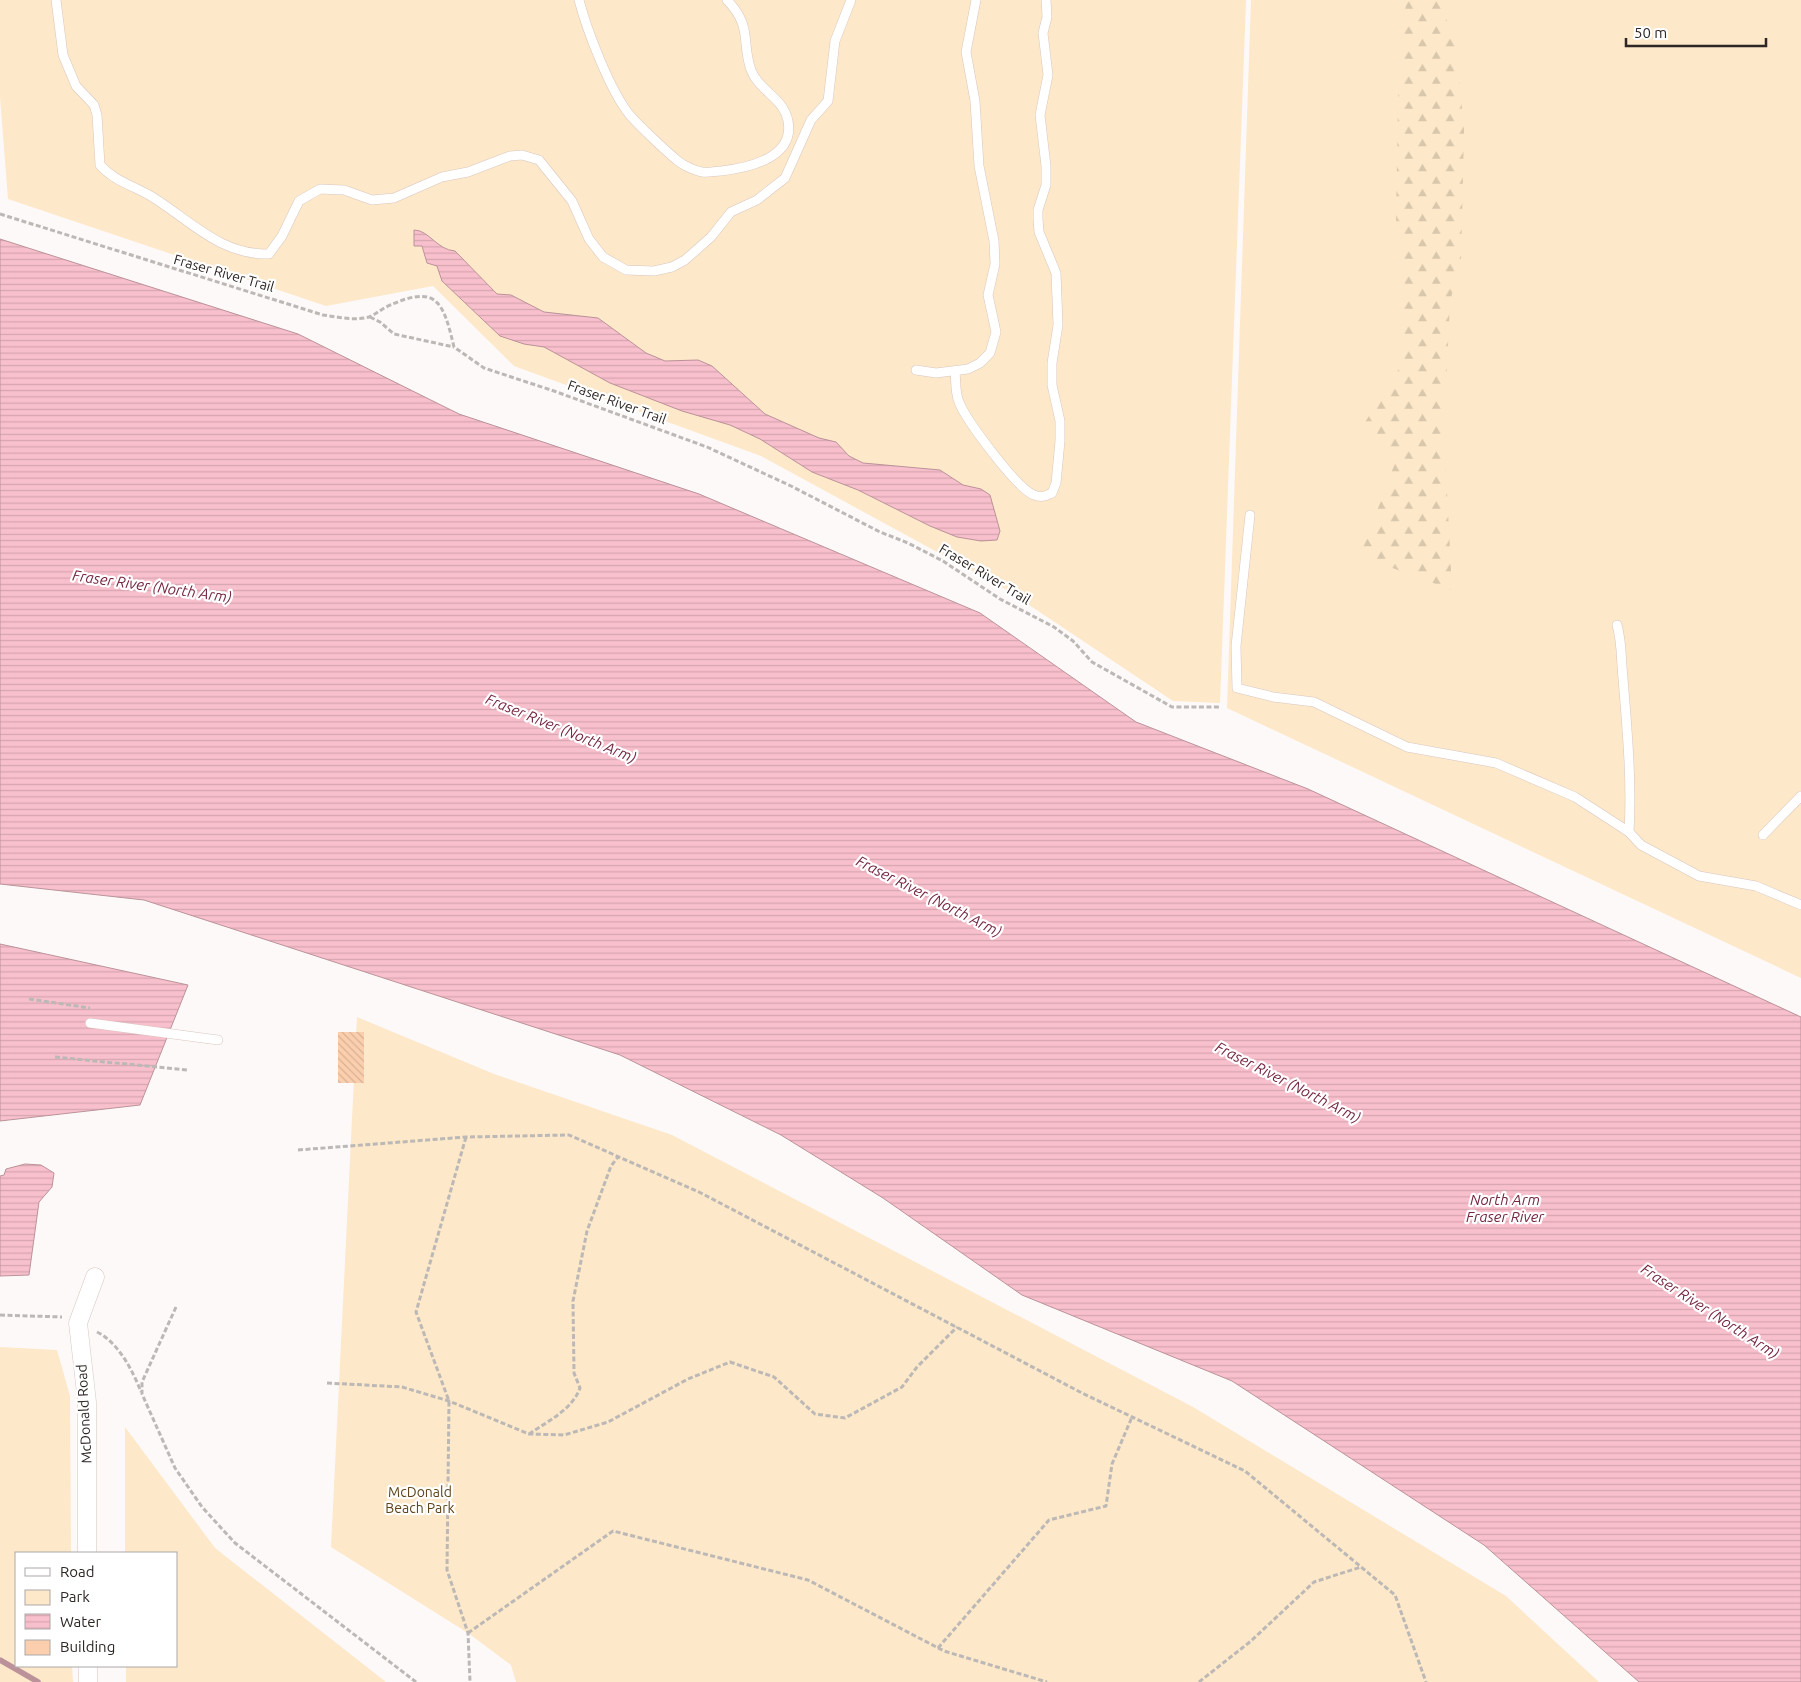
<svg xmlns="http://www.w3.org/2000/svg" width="1801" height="1682" viewBox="0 0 1801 1682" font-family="Ubuntu,sans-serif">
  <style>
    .green { fill: #fde8c9 }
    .forest { fill: url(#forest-firs) }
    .water { fill: url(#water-rules); stroke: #bb929a }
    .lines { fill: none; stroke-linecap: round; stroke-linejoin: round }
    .stream { stroke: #bb929a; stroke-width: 5.5 }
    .building { fill: url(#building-back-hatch) }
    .service-casing { stroke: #d9c6bf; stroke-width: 10 }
    .minor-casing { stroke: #d9c6bf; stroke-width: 19 }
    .path { stroke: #bcb8b6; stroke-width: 3; stroke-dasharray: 5 2.5; stroke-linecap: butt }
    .service { stroke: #fff; stroke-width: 9 }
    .minor { stroke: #fff; stroke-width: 18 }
    .labels { text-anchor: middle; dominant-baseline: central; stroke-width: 4.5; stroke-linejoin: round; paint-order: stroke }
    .street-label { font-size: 14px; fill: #2d2624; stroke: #fff }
    .park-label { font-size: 14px; fill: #5f451b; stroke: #fff }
    .water-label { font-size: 15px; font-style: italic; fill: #762742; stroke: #fff }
  </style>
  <defs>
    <pattern id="forest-firs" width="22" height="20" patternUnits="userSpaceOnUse" patternTransform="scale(1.25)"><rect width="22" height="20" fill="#fde8c9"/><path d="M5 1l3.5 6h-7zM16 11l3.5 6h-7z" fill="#d9c7ac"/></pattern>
    <pattern id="water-rules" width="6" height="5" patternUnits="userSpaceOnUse" patternTransform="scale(1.25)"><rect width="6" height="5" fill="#f8c0cd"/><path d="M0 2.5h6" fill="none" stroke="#d5a5b0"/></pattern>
    <pattern id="building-back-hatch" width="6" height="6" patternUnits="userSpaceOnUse" patternTransform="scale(1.25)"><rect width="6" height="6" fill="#fbcfae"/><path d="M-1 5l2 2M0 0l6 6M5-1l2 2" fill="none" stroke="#d7b296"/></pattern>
  </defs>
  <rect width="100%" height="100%" fill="#fdf9f8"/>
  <g class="green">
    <path d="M0,0H1246L1220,703L1173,701L1005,589L761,456L514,366L433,286L326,306L8,199L0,97Z"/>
    <path d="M1251,0H1801V978L1227,708Z"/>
    <path d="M357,1017L494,1074L672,1135L1193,1407L1506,1596L1599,1682H516L511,1665L468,1633L331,1547Z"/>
    <path d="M0,1347L57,1350L70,1396L71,1553H16V1666H72L73,1682H0Z"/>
    <path d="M125,1427L215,1548L386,1682H126V1666H176V1553H125Z"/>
  </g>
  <path class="forest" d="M1406,0H1440L1457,52L1464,130L1461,264L1450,301L1444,433L1452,590L1360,556L1395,463L1362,427L1402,364L1405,286L1396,219L1398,99Z"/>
  <g class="water">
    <path d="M414,230C429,230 437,250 455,251L497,294L511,295L544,312L598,318L646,353L665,361L698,360L712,366L765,414L819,438L836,442L849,456L863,463L940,470L963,485L981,489L990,495L1000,531L997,540L981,541L957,537L930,526L858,490L812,472L760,439L730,425L682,411L610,383L544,347L524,344L500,336L442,281L437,266L427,263L422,246H414Z"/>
    <path d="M0,239L298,334L459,414L699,494L980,613L1136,722L1308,789L1801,1017V1682H1639L1484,1545L1232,1381L1022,1295L883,1198L781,1135L620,1055L144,900L0,884Z"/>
    <path d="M0,944L188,985L140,1105L0,1121Z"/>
    <path d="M25,1164L41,1165L54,1173L52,1187L39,1202L29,1275L0,1276V1176L4,1175L6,1169Z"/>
  </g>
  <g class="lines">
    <path class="stream" d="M0,1660L38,1682"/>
  </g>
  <rect class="building" x="338" y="1032" width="26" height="51"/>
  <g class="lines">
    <g class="service-casing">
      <g id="service">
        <path d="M56,0L63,55L76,86L94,105L97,115L100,165C115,182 135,186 154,198C192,222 221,255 269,254L282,236L299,201L320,189L344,190L372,200L394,198L442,177L468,172L510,156L522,155L539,160L572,201L589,239L603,257L626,270L654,271L672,267L685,260L711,237L731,212L757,200L785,178L811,120L828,101L835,41L851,0"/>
        <path d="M579,0C587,31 610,90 629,114C638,125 667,152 678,161C684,166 696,171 702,172C708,173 715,171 721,171C748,168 795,158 788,121C784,98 759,91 751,70C741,42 753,27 727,0"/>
        <path d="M916,370L936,373L968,369L980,363L990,353L996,332L988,295L995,264L994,241L979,166L975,101L966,52L976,0"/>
        <path d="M955,371C956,380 955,393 959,402C966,420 1017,489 1034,495C1042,498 1045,496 1052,493L1056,483L1060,441V421L1052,385V363L1058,325L1056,273L1039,232L1038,219V210L1046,185V166L1040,115L1048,75L1043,33L1047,17L1046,0"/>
        <path d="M1250,515L1236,646L1237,688L1273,697L1314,702L1407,747L1496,763L1575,797L1629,832L1641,845L1699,876L1756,886L1801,905"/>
        <path d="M1617,625C1622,642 1621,660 1623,678C1627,729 1632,780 1629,832"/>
        <path d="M1763,835L1801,796"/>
        <path d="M90,1023L218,1040"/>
      </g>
    </g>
    <g class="minor-casing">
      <g id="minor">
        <path d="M87,1553V1402L78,1323L95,1277"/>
        <path d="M88,1666V1682"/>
      </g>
    </g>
    <g class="path">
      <path d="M0,214L323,315C338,317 354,321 369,317C375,315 380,310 386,307C437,283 443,301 454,347L484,368L554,391L707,447L791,486L880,532L908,543L943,561L1000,599L1054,627L1073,641L1092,662L1172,707H1219"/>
      <path d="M370,317L380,322L394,334L454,347"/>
      <path d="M29,999L90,1008"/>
      <path d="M55,1057L187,1070"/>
      <path d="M466,1137L416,1312L449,1401L447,1570L468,1633L470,1682"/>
      <path d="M298,1150L466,1137L569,1135L701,1193L1082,1393L1245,1471L1395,1595L1426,1682"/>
      <path d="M176,1307L142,1382V1394L175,1468L202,1507L235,1543L416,1682"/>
      <path d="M0,1315L62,1317"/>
      <path d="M97,1332C118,1342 133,1371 141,1392"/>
      <path d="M327,1383L402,1387L449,1401L529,1434L564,1435L608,1422L688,1379L730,1362L774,1377L815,1414L845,1418L902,1387L917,1367L957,1327"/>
      <path d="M529,1434C548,1421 572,1410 580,1388L574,1373L573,1301L587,1231L611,1166L618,1157"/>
      <path d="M468,1633L613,1531L808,1580L944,1651L1047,1682"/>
      <path d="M938,1648L1049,1520L1106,1506L1112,1464L1132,1417"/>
      <path d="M1199,1682L1251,1641L1314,1582L1361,1567"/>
    </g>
    <use href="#service" class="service"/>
    <use href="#minor" class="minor"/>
  </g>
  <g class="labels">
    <g class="street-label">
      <text transform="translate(224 273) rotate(16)">Fraser River Trail</text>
      <text transform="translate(617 402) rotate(20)">Fraser River Trail</text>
      <text transform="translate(985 574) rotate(31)">Fraser River Trail</text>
      <text transform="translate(84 1414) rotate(-93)">McDonald Road</text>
    </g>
    <g class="park-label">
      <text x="420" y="1492">McDonald<tspan x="420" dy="16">Beach Park</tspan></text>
    </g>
    <g class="water-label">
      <text transform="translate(152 586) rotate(8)">Fraser River (North Arm)</text>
      <text transform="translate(561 728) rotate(22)">Fraser River (North Arm)</text>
      <text transform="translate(929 896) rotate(27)">Fraser River (North Arm)</text>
      <text transform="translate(1288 1082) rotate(27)">Fraser River (North Arm)</text>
      <text x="1505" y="1199">North Arm<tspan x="1505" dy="17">Fraser River</tspan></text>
      <text transform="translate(1710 1311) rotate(33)">Fraser River (North Arm)</text>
    </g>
  </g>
  <rect x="15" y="1552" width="162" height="115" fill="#ffffff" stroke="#aba8a7"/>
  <rect x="25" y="1568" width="25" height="8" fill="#ffffff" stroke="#aba8a7"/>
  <text x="60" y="1577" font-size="15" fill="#2d2624">Road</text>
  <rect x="25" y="1590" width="25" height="15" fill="#fde8c9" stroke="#aba8a7"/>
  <text x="60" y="1602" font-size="15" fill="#2d2624">Park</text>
  <rect x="25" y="1614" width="25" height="15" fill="url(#water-rules)" stroke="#aba8a7"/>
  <text x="60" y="1627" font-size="15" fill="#2d2624">Water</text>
  <rect x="25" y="1640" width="25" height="15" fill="#fbcfae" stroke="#aba8a7"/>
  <text x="60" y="1652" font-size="15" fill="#2d2624">Building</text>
  <path d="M1626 38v8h140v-8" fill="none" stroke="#2d2624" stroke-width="2.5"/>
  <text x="1634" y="38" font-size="15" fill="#2d2624" stroke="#ffffff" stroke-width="4" paint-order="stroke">50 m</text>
</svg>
